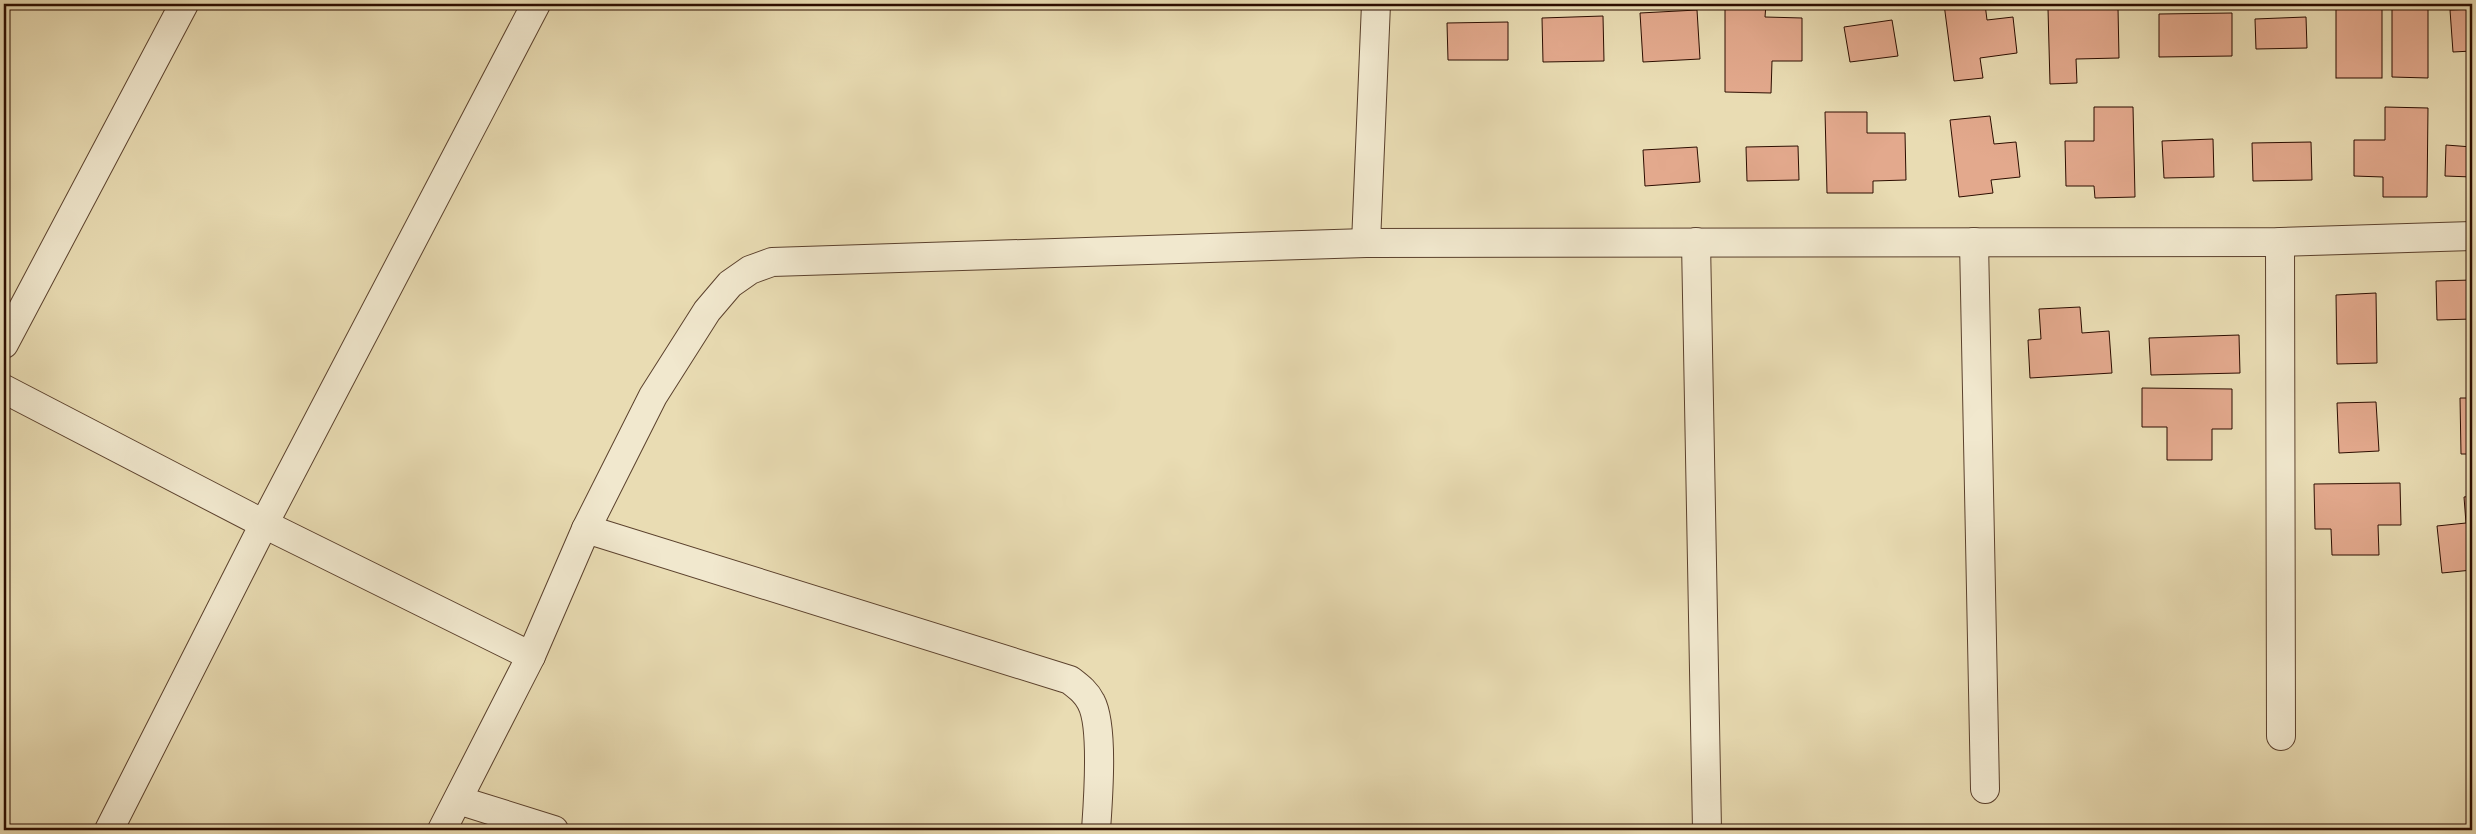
<svg xmlns="http://www.w3.org/2000/svg" width="2476" height="834" viewBox="0 0 2476 834" font-family="Vollkorn,serif">
  <style>
    .building { fill: #e3a98d; stroke: #2c0d00 }
    .lines { fill: none; stroke-linecap: round; stroke-linejoin: round }
    .street-casing { stroke: #5b412d; stroke-width: 30 }
    .street { stroke: #f1e8ce; stroke-width: 28 }
  </style>
  <rect width="100%" height="100%" fill="#e9dcb3"/>
  <filter id="stains"><feTurbulence type="fractalNoise" baseFrequency=".004" numOctaves="4"/><feColorMatrix values="0 0 0 0 .2 0 0 0 0 .09 0 0 0 0 .02 0 0 0 .5 -.17"/></filter>
  <radialGradient id="worn" r=".72"><stop offset=".6" stop-color="#630" stop-opacity="0"/><stop offset="1" stop-color="#630" stop-opacity=".3"/></radialGradient>
  <g class="building">
    <path d="M1725,4H1766L1765,17L1802,18V61H1772L1771,93L1725,92Z"/>
    <path d="M1944,4H1985L1987,20L2013,17L2017,53L1980,58L1983,78L1954,81Z"/>
    <rect x="2336" y="4" width="46" height="74"/>
    <path d="M2392,4H2428V78L2392,77Z"/>
    <path d="M2118,8L2119,58L2076,59L2077,83L2050,84L2048,9Z"/>
    <path d="M2472,9V51L2453,52L2450,10Z"/>
    <path d="M1697,10L1700,59L1643,62L1640,13Z"/>
    <path d="M2232,13V56L2159,57V14Z"/>
    <path d="M1603,16L1604,61L1543,62L1542,18Z"/>
    <path d="M2306,17L2307,48L2256,49L2255,19Z"/>
    <path d="M1892,20L1898,56L1850,62L1844,27Z"/>
    <path d="M1508,22V60H1448L1447,23Z"/>
    <path d="M2094,107H2133L2135,197L2095,198L2094,186H2066L2065,141H2094Z"/>
    <path d="M2385,107L2428,108L2427,197H2383V177L2354,176V140H2385Z"/>
    <path d="M1825,112H1867V133H1905L1906,180L1873,181V193H1827Z"/>
    <path d="M1990,116L1994,144L2016,142L2020,177L1991,180L1993,193L1959,197L1950,120Z"/>
    <path d="M2213,139L2214,177L2164,178L2162,141Z"/>
    <path d="M2311,142L2312,180L2253,181L2252,143Z"/>
    <path d="M2446,145L2472,147V177L2445,176Z"/>
    <path d="M1798,146L1799,180L1747,181L1746,147Z"/>
    <path d="M1697,147L1700,182L1645,186L1643,150Z"/>
    <path d="M2472,280V319L2437,320L2436,281Z"/>
    <path d="M2376,293L2377,363L2337,364L2336,295Z"/>
    <path d="M2080,307L2082,333L2109,331L2112,373L2030,378L2028,340L2041,339L2039,309Z"/>
    <path d="M2239,335L2240,373L2151,375L2149,338Z"/>
    <path d="M2142,388L2232,389V429H2212V460H2167V427H2142Z"/>
    <path d="M2460,398H2472V454H2461Z"/>
    <path d="M2376,402L2379,451L2339,453L2337,403Z"/>
    <path d="M2400,483L2401,525H2378L2379,555H2332L2331,529H2315L2314,484Z"/>
    <path d="M2472,496V570L2442,573L2437,526L2466,523L2464,497Z"/>
  </g>
  <g class="lines">
    <g class="street-casing">
      <g id="street">
        <path d="M1376,4L1366,243L2280,242L2472,236"/>
        <path d="M1696,242L1707,830"/>
        <path d="M1974,242L1985,789"/>
        <path d="M2280,242L2281,736"/>
        <path d="M4,344L184,4"/>
        <path d="M4,389L264,524L531,656"/>
        <path d="M586,529L1070,680C1079,687 1086,692 1091,702C1104,726 1098,801 1096,830"/>
        <path d="M458,800L554,830"/>
        <path d="M109,830L264,524L536,4"/>
        <path d="M442,830L531,656L586,529L653,396L707,311L730,284L750,270L772,262L1366,243"/>
      </g>
    </g>
    <use href="#street" class="street"/>
  </g>
  <rect width="2476" height="834" fill="none" stroke="#e9dcb3" stroke-width="20"/>
  <rect x="5" y="5" width="2466" height="824" fill="none" stroke="#2c0d00" stroke-width="2.5"/>
  <rect x="10" y="10" width="2456" height="814" fill="none" stroke="#2c0d00"/>
  <rect width="100%" height="100%" filter="url(#stains)"/>
  <rect width="100%" height="100%" fill="url(#worn)"/>
</svg>
